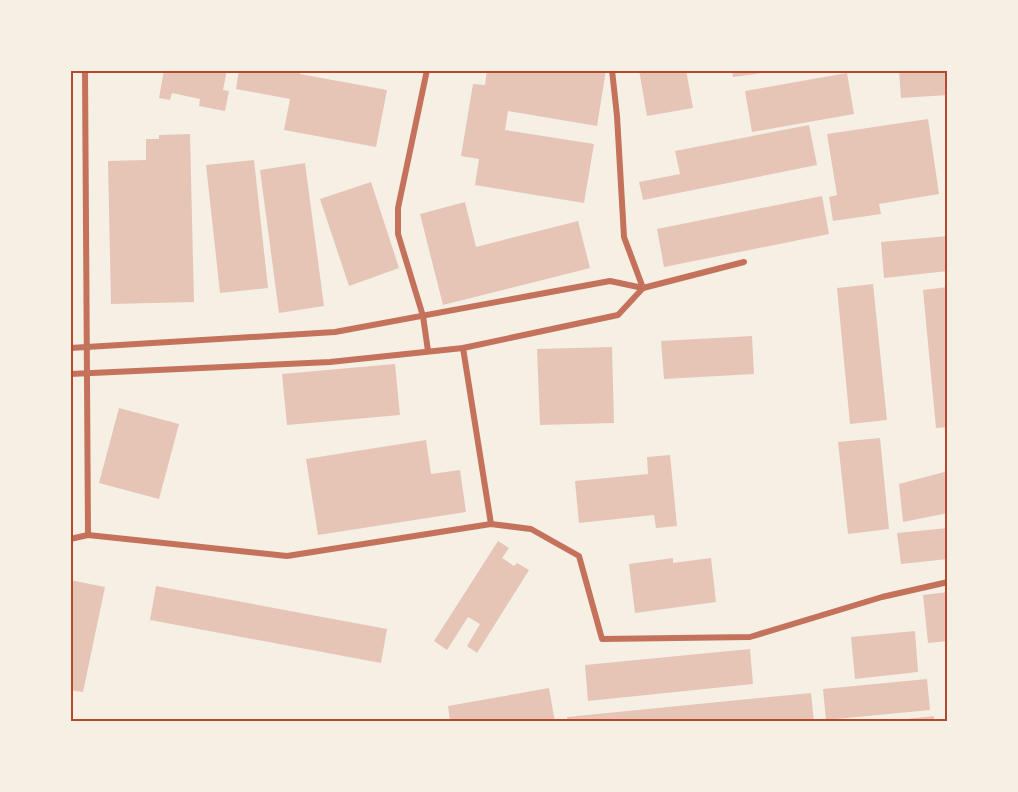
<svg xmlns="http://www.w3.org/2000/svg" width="1018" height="792" viewBox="0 0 1018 792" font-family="Montserrat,sans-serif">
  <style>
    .building { fill: #e6c5b7 }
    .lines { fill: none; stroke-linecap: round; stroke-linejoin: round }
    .minor { stroke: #c5725c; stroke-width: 6 }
    .neatline { fill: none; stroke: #b5482f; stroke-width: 2 }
  </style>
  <rect width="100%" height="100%" fill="#f6efe4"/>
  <g class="building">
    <path d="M164,70H227L223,90L229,91L225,111L199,106L200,99L172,93L170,100L159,98Z"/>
    <path d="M239,70H301L300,74L387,90L376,147L284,130L290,99L236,89Z"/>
    <path d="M487,70H606L597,126L508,111L505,130L594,144L584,203L475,185L479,159L461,156L473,84L485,85Z"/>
    <path d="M639,70H686L693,108L647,116Z"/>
    <path d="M732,70H770V72L733,77Z"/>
    <path d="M899,70H948V95L901,98Z"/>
    <path d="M847,73L854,114L752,132L745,91Z"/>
    <path d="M928,119L939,194L879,204L881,214L833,221L829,197L837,195L827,134Z"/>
    <path d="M809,125L817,165L643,200L639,182L680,174L675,151Z"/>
    <path d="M190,134L194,302L111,304L108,161L146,160V139H159V135Z"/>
    <path d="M254,160L268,288L220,293L206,165Z"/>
    <path d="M305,163L324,306L279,313L260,170Z"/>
    <path d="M371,182L399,268L349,286L320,199Z"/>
    <path d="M822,196L829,234L664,267L657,229Z"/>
    <path d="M465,202L476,247L578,221L590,268L443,305L420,214Z"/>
    <path d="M948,236V271L884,278L881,242Z"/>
    <path d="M873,284L887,420L850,424L837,288Z"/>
    <path d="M948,287V427L936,428L923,290Z"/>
    <path d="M752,336L754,374L664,379L661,341Z"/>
    <path d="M612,347L614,423L540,425L537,349Z"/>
    <path d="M395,364L400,415L287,425L282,374Z"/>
    <path d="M119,408L179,424L159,499L99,483Z"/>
    <path d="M880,438L889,529L848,534L838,442Z"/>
    <path d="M426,440L431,474L460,470L466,512L318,535L306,459Z"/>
    <path d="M670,455L677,526L656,528L654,515L579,523L575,481L648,474L647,457Z"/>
    <path d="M948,471V513L903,522L899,484Z"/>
    <path d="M948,528V559L901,564L897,533Z"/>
    <path d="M498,541L509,548L502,558L514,566L517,563L529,570L477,653L467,646L480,624L468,617L447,650L434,641Z"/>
    <path d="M673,558V563L711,558L716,602L635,613L629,564Z"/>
    <path d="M70,580L105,587L83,692L70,690Z"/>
    <path d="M156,586L387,629L381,663L150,620Z"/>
    <path d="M948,592V641L928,643L923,595Z"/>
    <path d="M915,631L918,672L855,679L851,637Z"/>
    <path d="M750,649L753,684L588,701L585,665Z"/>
    <path d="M927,679L930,710L826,720L823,689Z"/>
    <path d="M549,688L555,722H450L448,706Z"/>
    <path d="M811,693L814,722H568L567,717Z"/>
    <path d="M934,716V722H897V720Z"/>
  </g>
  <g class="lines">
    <g class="minor">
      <path d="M85,70L88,535"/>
      <path d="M427,70L398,208V234L423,316L428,351"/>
      <path d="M612,70L617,116L624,237L643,288"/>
      <path d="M70,348L335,332L610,281L643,288L744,262"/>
      <path d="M463,348L491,524"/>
      <path d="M70,374L330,362L463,348L618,315L643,288"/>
      <path d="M70,539L88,535L287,556L491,524L531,529L579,556L602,639L750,637L882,597L948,582"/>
    </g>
  </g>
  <rect width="1018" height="792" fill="none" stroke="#f6efe4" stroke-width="144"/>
  <rect x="72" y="72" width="874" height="648" class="neatline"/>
</svg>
